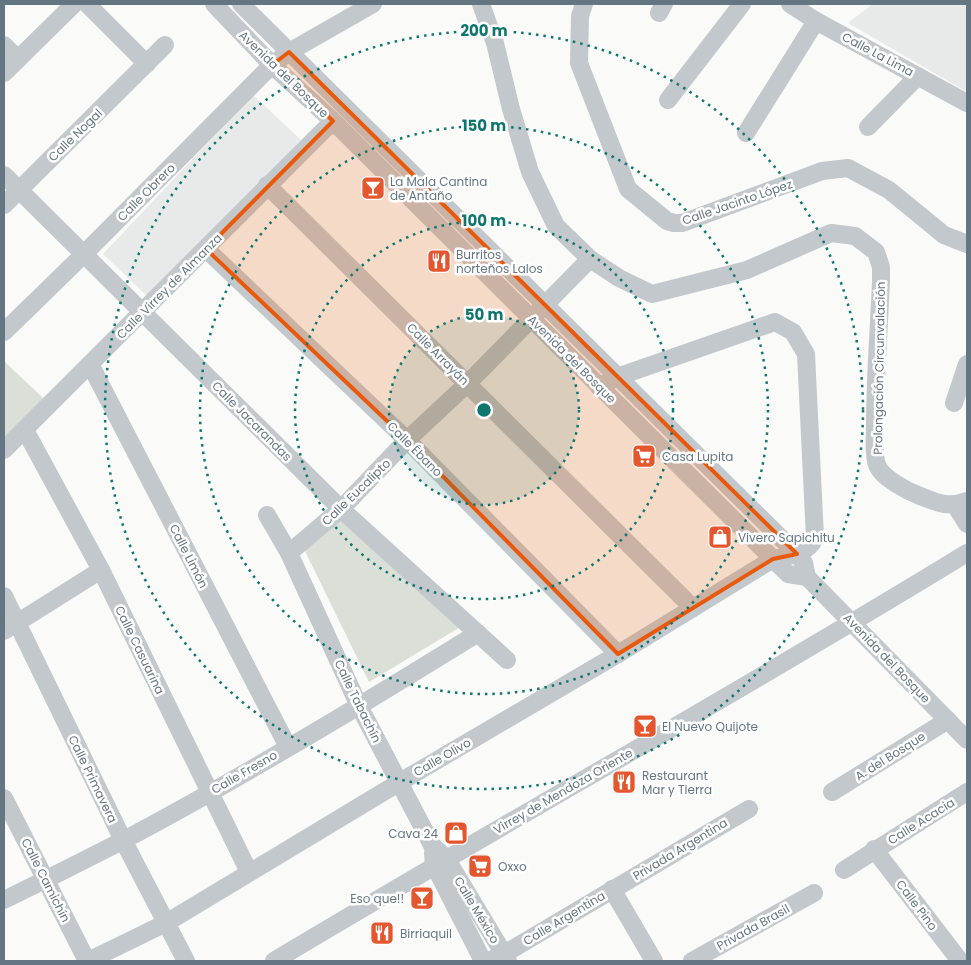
<svg xmlns="http://www.w3.org/2000/svg" width="971" height="965" viewBox="0 0 971 965" font-family="Poppins,sans-serif">
  <style>
    .built { fill: #e8e9e9 }
    .green { fill: #dadfd7 }
    .lines { fill: none; stroke-linecap: round; stroke-linejoin: round }
    .minor { stroke: #c3c8cc; stroke-width: 18 }
    .marked { fill: #e8590c; fill-opacity: 0.2; stroke: #e8590c; stroke-width: 4; stroke-linejoin: round }
    .ring { fill: none; stroke: #0f766e; stroke-width: 2.5; stroke-dasharray: 2.5 5 }
    .labels { text-anchor: middle; dominant-baseline: central; stroke-width: 5; stroke-linejoin: round; paint-order: stroke }
    .street-label { font-size: 12px; fill: #657683; stroke: #fff }
    .poi-label { font-size: 12px; fill: #657683; stroke: #fff; text-anchor: start }
    .centre { fill: #0f766e; stroke: #fff; stroke-width: 2.5 }
    .ring-label { font-size: 15px; text-anchor: middle; font-weight: bold; fill: #0f766e; stroke: #fff; stroke-width: 5; stroke-linejoin: round; paint-order: stroke }
  </style>
  <rect width="100%" height="100%" fill="#fafaf8"/>
  <g class="built">
    <path d="M873,4H967V92L848,23Z"/>
    <path d="M253,95L301,140L150,299L103,254Z"/>
  </g>
  <g class="green">
    <path d="M4,361L45,400L4,441Z"/>
    <path d="M343,512L462,626L369,682L305,551Z"/>
  </g>
  <g class="lines">
    <g class="minor">
      <path d="M87,4L147,64"/>
      <path d="M214,4L272,65L333,121L773,559L788,574L807,577"/>
      <path d="M241,4L797,554L804,563L807,577L967,740"/>
      <path d="M481,4L495,43L511,109L530,172L556,226L590,259L619,278L652,294L747,270L831,233L855,236L876,252L881,267V281C879,329 875,378 875,427C875,438 873,453 877,465C882,478 907,491 920,496C938,503 948,508 967,501"/>
      <path d="M584,4L580,16L579,63L628,189L667,221L674,223H682L822,171L848,168L889,190L944,235L967,244"/>
      <path d="M790,4L816,21L967,103"/>
      <path d="M659,13L664,4"/>
      <path d="M4,45L18,59"/>
      <path d="M4,73L74,4"/>
      <path d="M668,100L742,4"/>
      <path d="M868,127L918,76"/>
      <path d="M746,133L816,21"/>
      <path d="M4,175L341,509L507,660"/>
      <path d="M267,185L693,608"/>
      <path d="M4,205L165,45"/>
      <path d="M206,249L407,440L618,654"/>
      <path d="M4,332L83,255L272,65L289,52L373,4"/>
      <path d="M90,364L288,747"/>
      <path d="M954,403L967,364"/>
      <path d="M25,430L101,570L249,872"/>
      <path d="M4,450L333,121"/>
      <path d="M955,505L967,524"/>
      <path d="M267,515L289,553L359,706L432,845L446,858L508,961"/>
      <path d="M289,553L341,509L407,440L468,383L590,259"/>
      <path d="M4,596L123,840L186,961"/>
      <path d="M4,631L101,570"/>
      <path d="M832,792L948,720"/>
      <path d="M4,798L87,961"/>
      <path d="M874,849L960,961"/>
      <path d="M433,853L434,865L483,961"/>
      <path d="M844,870L967,792"/>
      <path d="M612,889L654,961"/>
      <path d="M4,900C43,881 83,861 122,841C243,777 362,705 478,633"/>
      <path d="M88,961L166,923L400,782L618,654L773,559C790,556 807,555 815,538L806,354L793,332L775,322L617,377L599,387"/>
      <path d="M274,961C504,823 739,693 967,553"/>
      <path d="M489,961L504,954L749,809"/>
      <path d="M692,961L814,893"/>
    </g>
  </g>
  <path class="marked" d="M289,52L797,554L773,559L618,654L407,440L206,249L333,121L272,65Z"/>
  <circle cx="484" cy="410" r="95" fill="#0f766e" fill-opacity=".12"/>
  <g class="ring">
    <circle cx="484" cy="410" r="95"/>
    <circle cx="484" cy="410" r="189"/>
    <circle cx="484" cy="410" r="284"/>
    <circle cx="484" cy="410" r="379"/>
  </g>
  <defs>
    <g id="bar-square" transform="scale(1.25)"><rect x="-9" y="-9" width="18" height="18" rx="4" fill="#e4572e" stroke="#fff"/><path d="M-6-5H6L.8 .8V4.5H3.5V6h-7V4.5H-.8V.8Z" fill="#fff"/></g>
    <g id="restaurant-square" transform="scale(1.25)"><rect x="-9" y="-9" width="18" height="18" rx="4" fill="#e4572e" stroke="#fff"/><path d="M-5-6h1v4h1v-4h1v4h1v-4h1v5L-1.5 .5V6h-2V.5L-5-1ZM5-6V6H3V1.5H1.5Q1.5-4 5-6Z" fill="#fff"/></g>
    <g id="supermarket-square" transform="scale(1.25)"><rect x="-9" y="-9" width="18" height="18" rx="4" fill="#e4572e" stroke="#fff"/><path d="M-6-5.5h2.5l.6 2H6L4.5 2H-2.5L-4.4-4H-6ZM-1.5 3.2a1.3 1.3 0 1 0 .1 0ZM3 3.2a1.3 1.3 0 1 0 .1 0Z" fill="#fff"/></g>
    <g id="shop-square" transform="scale(1.25)"><rect x="-9" y="-9" width="18" height="18" rx="4" fill="#e4572e" stroke="#fff"/><path d="M-5-2.5h2.3a2.7 3.5 0 0 1 5.4 0H5L5.5 6h-11ZM-1.5-2.5h3a1.5 2.3 0 0 0-3 0Z" fill="#fff"/></g>
  </defs>
  <g fill-rule="evenodd">
    <use href="#bar-square" x="373" y="188"/>
    <use href="#restaurant-square" x="439" y="261"/>
    <use href="#supermarket-square" x="644" y="456"/>
    <use href="#shop-square" x="720" y="537"/>
    <use href="#bar-square" x="645" y="726"/>
    <use href="#restaurant-square" x="624" y="782"/>
    <use href="#shop-square" x="456" y="833"/>
    <use href="#supermarket-square" x="480" y="866"/>
    <use href="#bar-square" x="422" y="898"/>
    <use href="#restaurant-square" x="382" y="933"/>
  </g>
  <g class="labels">
    <g class="street-label">
      <text transform="translate(878 54) rotate(28)">Calle La Lima</text>
      <text transform="translate(284 74) rotate(44)">Avenida del Bosque</text>
      <text transform="translate(75 135) rotate(-44)">Calle Nogal</text>
      <text transform="translate(146 192) rotate(-45)">Calle Obrero</text>
      <text transform="translate(737 202) rotate(-19)">Calle Jacinto López</text>
      <text transform="translate(169 286) rotate(-45)">Calle Virrey de Almanza</text>
      <text transform="translate(438 354) rotate(45)">Calle Arrayán</text>
      <text transform="translate(572 359) rotate(45)">Avenida del Bosque</text>
      <text transform="translate(879 368) rotate(-89)">Prolongación Circunvalación</text>
      <text transform="translate(252 421) rotate(45)">Calle Jacarandas</text>
      <text transform="translate(415 449) rotate(45)">Calle Ébano</text>
      <text transform="translate(356 492) rotate(-44)">Calle Eucalipto</text>
      <text transform="translate(189 556) rotate(63)">Calle Limón</text>
      <text transform="translate(140 650) rotate(64)">Calle Casuarina</text>
      <text transform="translate(887 658) rotate(46)">Avenida del Bosque</text>
      <text transform="translate(358 701) rotate(64)">Calle Tabachín</text>
      <text transform="translate(890 756) rotate(-32)">A. del Bosque</text>
      <text transform="translate(442 757) rotate(-30)">Calle Olivo</text>
      <text transform="translate(244 772) rotate(-30)">Calle Fresno</text>
      <text transform="translate(93 779) rotate(64)">Calle Primavera</text>
      <text transform="translate(563 791) rotate(-30)">Virrey de Mendoza Oriente</text>
      <text transform="translate(921 821) rotate(-32)">Calle Acacia</text>
      <text transform="translate(680 849) rotate(-31)">Privada Argentina</text>
      <text transform="translate(46 880) rotate(63)">Calle Camichín</text>
      <text transform="translate(917 905) rotate(53)">Calle Pino</text>
      <text transform="translate(477 910) rotate(59)">Calle México</text>
      <text transform="translate(564 918) rotate(-31)">Calle Argentina</text>
      <text transform="translate(753 927) rotate(-29)">Privada Brasil</text>
    </g>
    <g class="poi-label">
      <text x="390" y="181">La Mala Cantina<tspan x="390" dy="14">de Antaño</tspan></text>
      <text x="456" y="254">Burritos<tspan x="456" dy="14">norteños Lalos</tspan></text>
      <text x="662" y="456">Casa Lupita</text>
      <text x="738" y="537">Vivero Sapichitu</text>
      <text x="662" y="726">El Nuevo Quijote</text>
      <text x="642" y="775">Restaurant<tspan x="642" dy="14">Mar y Tierra</tspan></text>
      <text x="438" y="833" text-anchor="end">Cava 24</text>
      <text x="498" y="866">Oxxo</text>
      <text x="404" y="898" text-anchor="end">Eso que!!</text>
      <text x="400" y="933">Birriaquil</text>
    </g>
  </g>
  <circle cx="484" cy="410" r="8" class="centre"/>
  <g class="ring-label">
    <text x="484" y="36">200 m</text>
    <text x="484" y="131">150 m</text>
    <text x="484" y="226">100 m</text>
    <text x="484" y="320">50 m</text>
  </g>
  <rect width="971" height="965" fill="none" stroke="#657683" stroke-width="10"/>
</svg>
